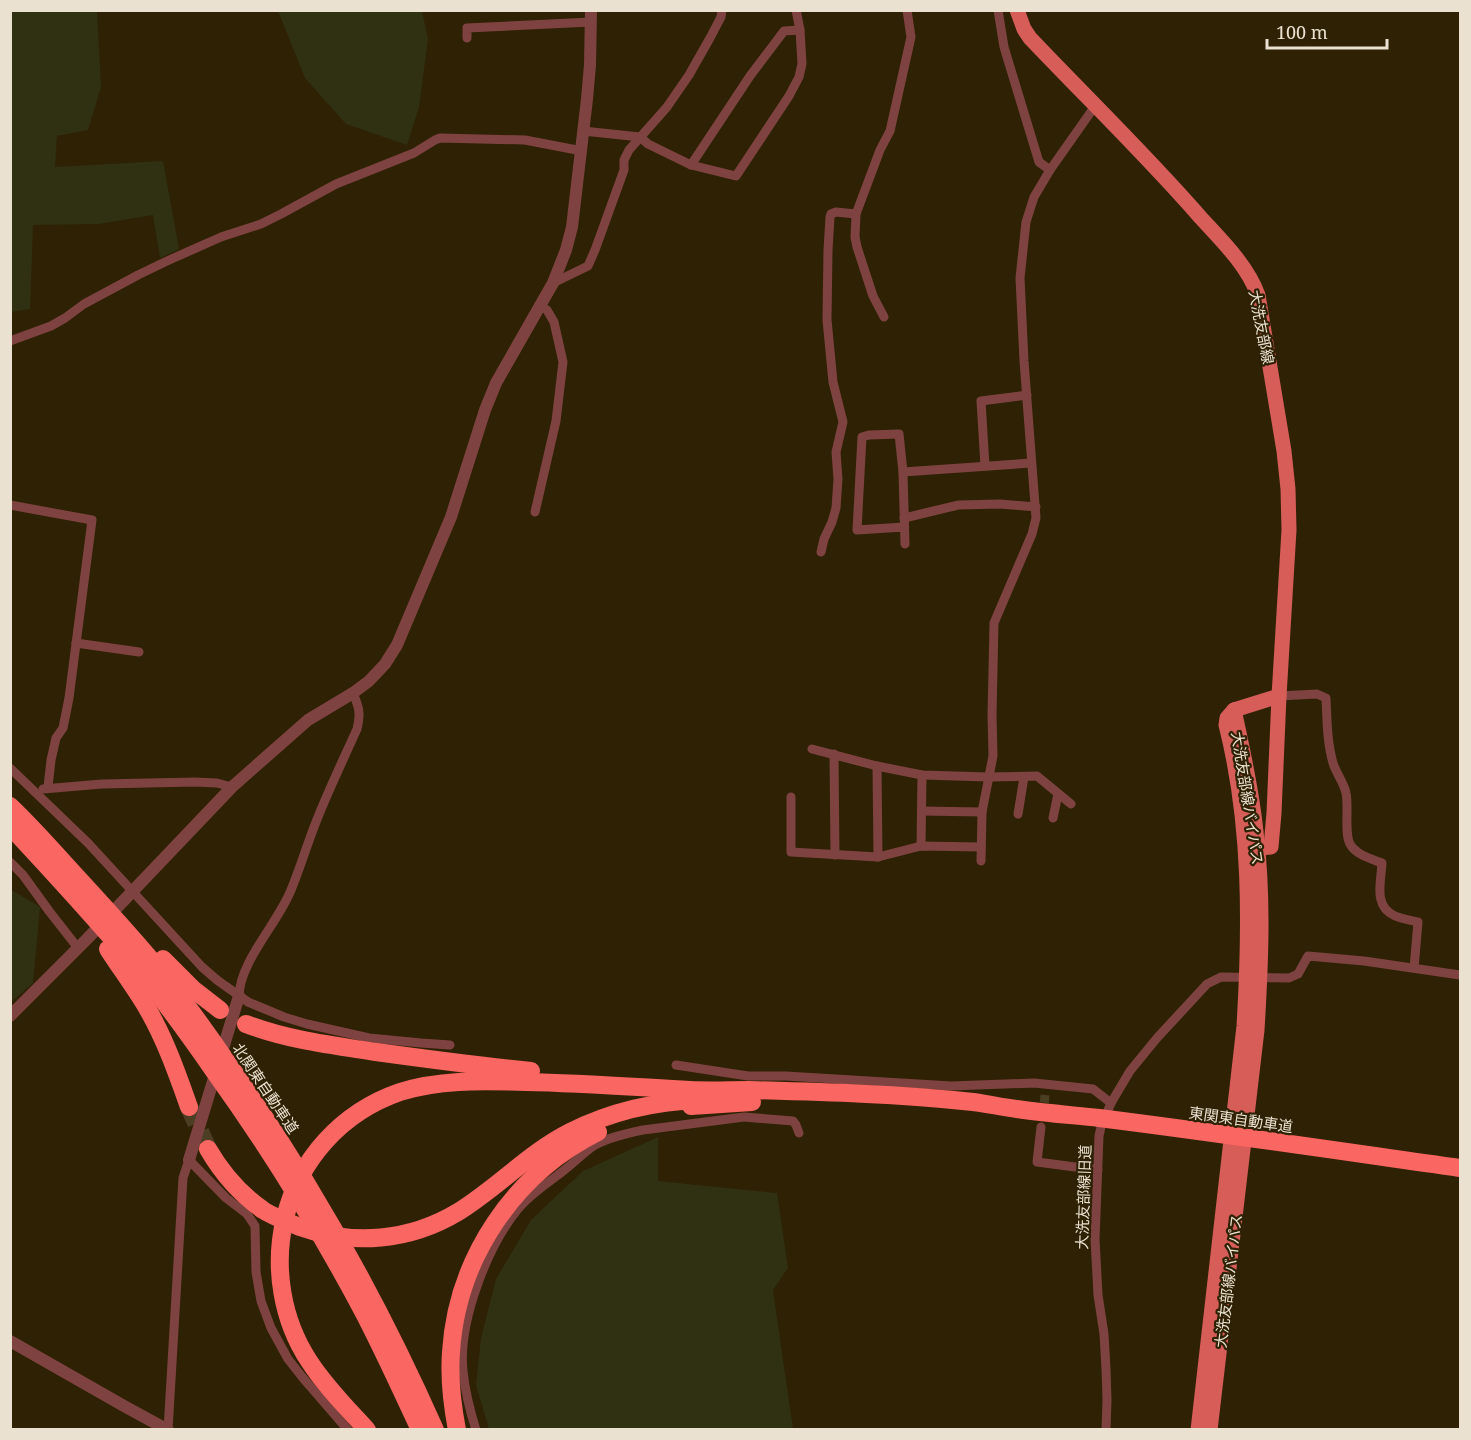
<svg xmlns="http://www.w3.org/2000/svg" width="1471" height="1440" viewBox="0 0 1471 1440" font-family="'Noto Serif','Noto Sans JP',serif">
  <style>
    .green { fill: #2f3112 }
    .lines { fill: none; stroke-linecap: round; stroke-linejoin: round }
    .minor-tunnel { stroke: #4b3e23; stroke-width: 9; stroke-dasharray: 9 4.5; stroke-linecap: butt }
    .motorway-tunnel { stroke: #4b3e23; stroke-width: 18; stroke-dasharray: 18 9; stroke-linecap: butt }
    .minor { stroke: #7e4340; stroke-width: 9 }
    .tertiary { stroke: #7e4340; stroke-width: 12 }
    .primary { stroke: #d75d59; stroke-width: 15 }
    .motorway { stroke: #fa6662; stroke-width: 18 }
    .labels { text-anchor: middle; dominant-baseline: central; stroke-width: 4.5; stroke-linejoin: round; paint-order: stroke }
    .street-label { font-size: 15px; fill: #eae1d0; stroke: #2f2104 }
  </style>
  <rect width="100%" height="100%" fill="#2f2104"/>
  <g class="green">
    <path d="M11,10L97,11L101,87L88,130L57,136L55,167L163,161L179,249L160,258L153,215L99,224L33,225L30,309L11,312Z"/>
    <path d="M278,11H422L428,39L419,107L407,145L346,124L305,78Z"/>
    <path d="M10,889L40,907L33,983L11,1002Z"/>
    <path d="M658,1137V1181L777,1193L788,1268L773,1290L793,1429H489L476,1385L481,1338L496,1279L531,1220L583,1171Z"/>
  </g>
  <g class="lines">
    <path class="minor-tunnel" d="M1043,1116L1045,1095"/>
    <path class="motorway-tunnel" d="M189,1107L208,1149"/>
    <g class="minor">
      <path d="M998,10L1004,47L1039,162L1050,170"/>
      <path d="M467,38V28L591,22"/>
      <path d="M583,131L640,137L648,144L691,165L736,176L789,96L799,77L802,64L800,30L796,10"/>
      <path d="M691,165L750,76L784,31L800,30"/>
      <path d="M553,283L588,266L595,250L624,170V160L629,150L667,107L689,75L710,38L721,17L722,10"/>
      <path d="M884,317L873,296L857,247L855,237L856,214L880,150L890,131L911,37L907,10"/>
      <path d="M10,341L51,326L65,318L84,304L138,275L167,261L221,237L261,224L281,214L336,184L414,153L435,140L440,138L525,140L582,151"/>
      <path d="M985,466L981,401L1027,395"/>
      <path d="M903,472L1031,463"/>
      <path d="M10,505L92,520L69,698L63,728L56,738L51,760L48,787"/>
      <path d="M535,512L556,421L563,362L554,322L547,310L539,305"/>
      <path d="M904,518L958,505L1000,504L1036,507"/>
      <path d="M904,527L857,530L862,437L869,435L899,434L903,472L905,544"/>
      <path d="M821,552L824,539L832,522L836,508L838,479L836,452L843,422L833,382L827,320L828,250L830,217L831,214L836,212L856,214"/>
      <path d="M76,643L139,652"/>
      <path d="M1279,696L1317,694L1326,698C1327,720 1327,742 1333,763C1336,773 1344,783 1346,793C1349,806 1344,834 1350,844C1356,855 1372,859 1382,863C1381,882 1373,906 1395,916C1402,919 1411,920 1418,922L1414,968"/>
      <path d="M812,749L877,766L922,775L988,777L1037,776L1071,804"/>
      <path d="M834,754L835,855"/>
      <path d="M877,766L878,857"/>
      <path d="M10,768L88,843L202,967L217,980L248,1002L284,1017L307,1024L369,1038L421,1043L450,1045"/>
      <path d="M43,789L102,784L195,782L217,783L232,787"/>
      <path d="M791,797V852L878,857L921,846L981,847"/>
      <path d="M922,811L982,812"/>
      <path d="M1018,814L1024,777"/>
      <path d="M1053,818L1058,794"/>
      <path d="M921,846L922,775"/>
      <path d="M981,861L982,812L993,756L992,715L994,623L1032,534L1036,518L1024,361L1020,278L1026,222L1034,197L1050,170L1095,106"/>
      <path d="M10,862L23,875L49,911L78,948"/>
      <path d="M239,996C240,961 278,923 291,890C301,866 308,841 318,817C330,787 344,758 357,729C361,714 359,707 353,693"/>
      <path d="M676,1065L748,1076H786L951,1086L1034,1083L1093,1089L1111,1103"/>
      <path d="M1041,1127L1037,1162L1098,1170"/>
      <path d="M168,1430L183,1178L189,1160L226,1198L247,1214L255,1226L256,1272L261,1301L271,1328L288,1359L303,1378L348,1430"/>
      <path d="M476,1430C470,1411 465,1391 463,1371C458,1322 487,1247 518,1209C530,1194 548,1183 563,1171C574,1163 584,1152 595,1145C610,1137 628,1133 643,1130L744,1117L793,1121L796,1125L799,1133"/>
      <path d="M1106,1430L1107,1400L1106,1369L1104,1334L1098,1295L1095,1239L1099,1136L1101,1127L1111,1103L1130,1071L1157,1038L1207,984L1221,977L1289,978L1298,974L1308,956L1364,961L1460,975"/>
    </g>
    <g class="tertiary">
      <path d="M10,1016L87,939L232,787L308,720L353,693L369,681L385,664L397,645L451,517L485,410L496,383L553,283L566,250L572,227L587,99L590,65L591,10"/>
      <path d="M189,1160L239,996"/>
      <path d="M10,1341L124,1406L168,1430"/>
    </g>
    <g class="primary">
      <path d="M1017,10L1024,29L1030,38C1087,98 1147,156 1201,218C1222,241 1247,265 1258,295L1284,451L1288,489L1289,530L1279,696L1274,813L1271,847L1258,848"/>
      <path d="M1234,710L1279,696"/>
      <path d="M1198,1430L1244,1026C1250,926 1251,824 1226,725L1227,718L1234,710"/>
      <path d="M1210,1430L1257,1030C1261,964 1264,898 1256,832C1252,791 1243,750 1234,710"/>
    </g>
    <g class="motorway">
      <path d="M10,806C30,825 48,845 66,865C97,899 128,932 157,967C182,998 205,1030 227,1062C308,1177 378,1301 435,1430"/>
      <path d="M10,826C53,872 95,918 135,965C163,999 189,1035 214,1071C270,1149 320,1230 365,1315C384,1352 402,1391 420,1430"/>
      <path d="M108,949C121,969 135,988 147,1008C165,1039 177,1073 189,1107"/>
      <path d="M163,959L193,989L220,1010"/>
      <path d="M246,1024C288,1040 331,1045 376,1052C427,1059 479,1066 531,1071"/>
      <path d="M691,1106L752,1102"/>
      <path d="M208,1149C222,1173 240,1194 263,1210C274,1217 287,1222 300,1227C353,1246 410,1241 458,1212C497,1188 530,1152 570,1132C610,1112 656,1101 702,1100"/>
      <path d="M367,1430C347,1408 325,1386 309,1361C282,1320 273,1267 285,1218C299,1159 342,1112 400,1092C441,1079 484,1081 526,1082C581,1083 635,1087 690,1090C710,1091 730,1090 749,1090C824,1092 899,1094 973,1102C988,1104 1002,1107 1017,1109C1044,1113 1071,1115 1099,1118C1219,1133 1340,1151 1460,1168"/>
      <path d="M457,1430C452,1404 449,1378 451,1352C457,1258 514,1174 598,1132"/>
    </g>
  </g>
  <g class="labels">
    <g class="street-label">
      <text transform="translate(1262 327) rotate(79)">大洗友部線</text>
      <text transform="translate(1248 798) rotate(81)">大洗友部線バイパス</text>
      <text transform="translate(266 1088) rotate(56)">北関東自動車道</text>
      <text transform="translate(1241 1119) rotate(8)">東関東自動車道</text>
      <text transform="translate(1083 1197) rotate(-88)">大洗友部線旧道</text>
      <text transform="translate(1228 1281) rotate(-83)">大洗友部線バイパス</text>
    </g>
  </g>
  <rect width="1471" height="1440" fill="none" stroke="#eae1d0" stroke-width="24"/>
  <path d="M1267 39v9h120v-9" fill="none" stroke="#eae1d0" stroke-width="3"/>
  <text x="1276" y="39" font-size="18" fill="#eae1d0" stroke="#2f2104" stroke-width="4.5" paint-order="stroke">100 m</text>
</svg>
